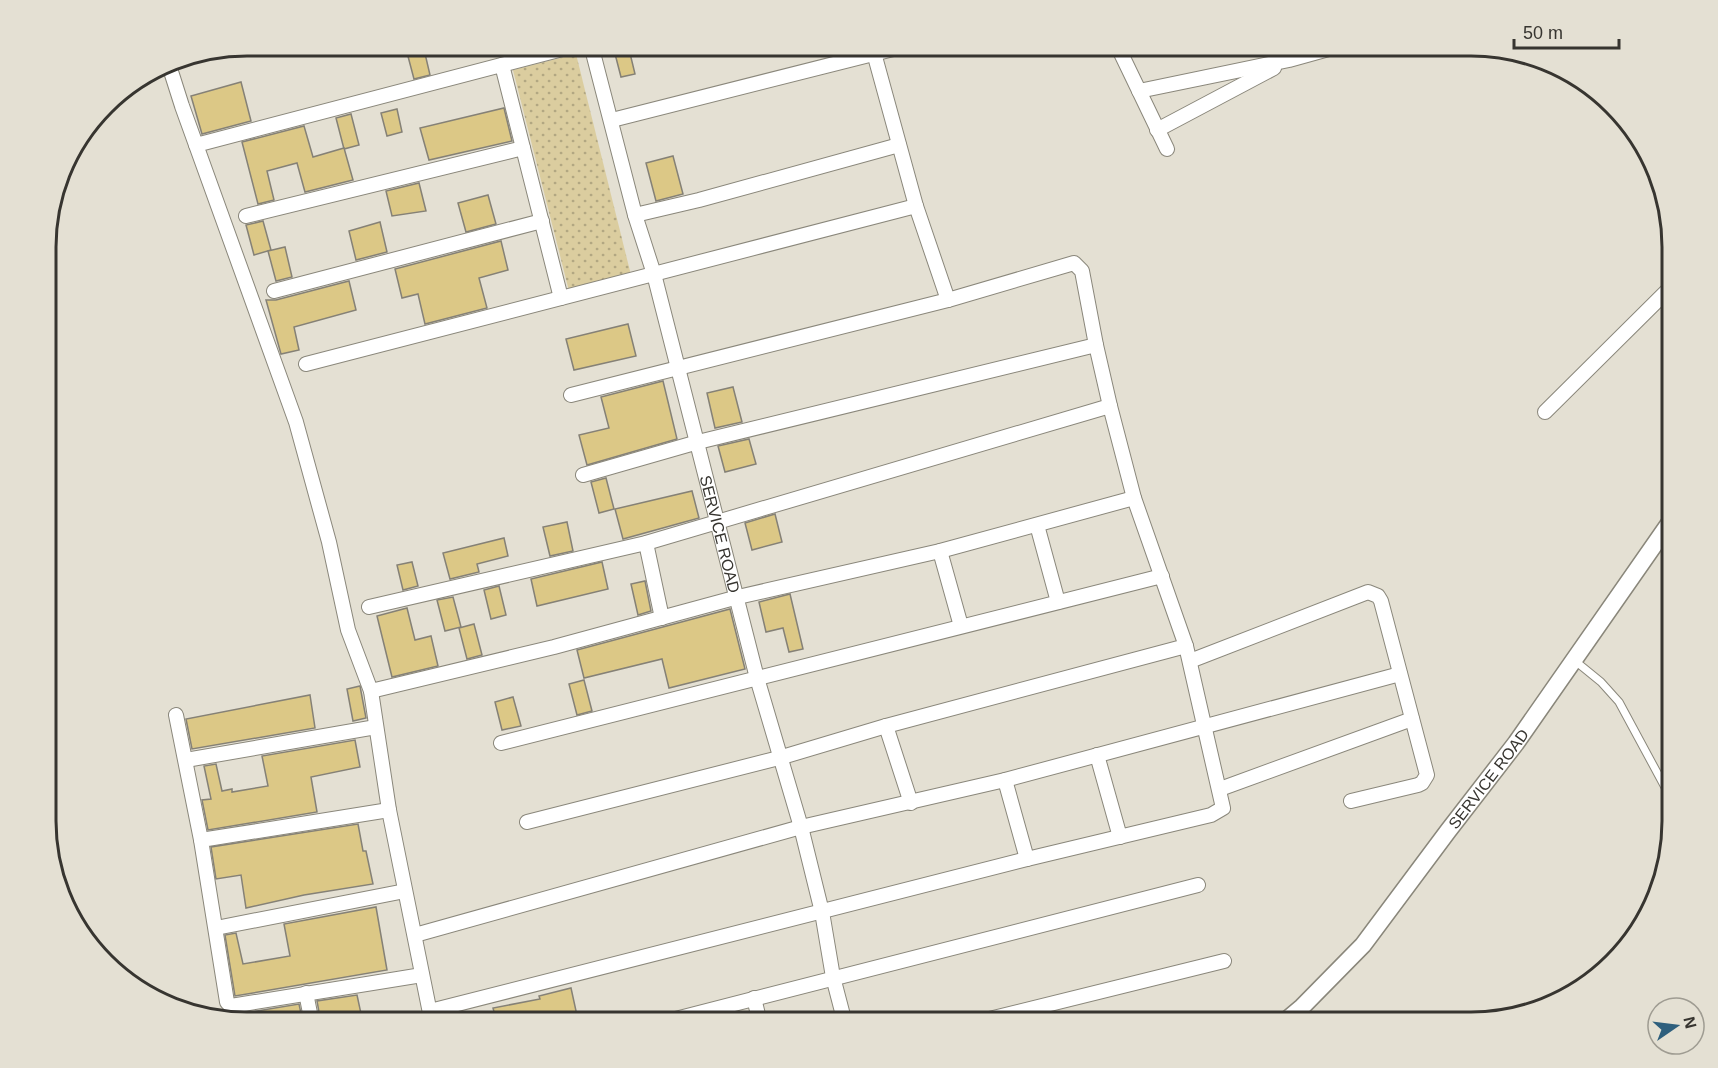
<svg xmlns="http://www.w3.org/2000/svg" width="1718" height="1068" viewBox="0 0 1718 1068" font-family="Arial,sans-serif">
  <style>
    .grass { fill: url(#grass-dots) }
    .building { fill: #dcc886; stroke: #858176; stroke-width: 1.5 }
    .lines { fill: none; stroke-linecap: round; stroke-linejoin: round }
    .service-casing { stroke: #8a877b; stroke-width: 9 }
    .minor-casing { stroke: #8a877b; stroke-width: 16 }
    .tertiary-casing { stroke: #8a877b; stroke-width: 19 }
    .service { stroke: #fff; stroke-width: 7 }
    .minor { stroke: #fff; stroke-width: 14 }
    .tertiary { stroke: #fff; stroke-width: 16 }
    .labels { text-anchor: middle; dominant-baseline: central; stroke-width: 4.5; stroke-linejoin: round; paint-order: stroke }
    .street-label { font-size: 16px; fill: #373530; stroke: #e4e0d3 }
    .rim { fill: none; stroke: #373530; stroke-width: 3 }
  </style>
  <defs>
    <pattern id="grass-dots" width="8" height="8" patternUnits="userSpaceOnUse" patternTransform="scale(1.5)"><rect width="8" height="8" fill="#dbcd9f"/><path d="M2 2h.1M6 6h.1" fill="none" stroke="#b2a782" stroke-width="1.8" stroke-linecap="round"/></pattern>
  </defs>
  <rect width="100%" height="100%" fill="#e4e0d3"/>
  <path class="grass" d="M576,54L631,275L569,291L513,70Z"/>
  <g class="building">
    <path d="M405,45H423L430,75L414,79Z"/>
    <path d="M619,45H628L635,74L621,77L613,46Z"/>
    <path d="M241,82L251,121L202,134L191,96Z"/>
    <path d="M504,108L512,141L429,160L420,128Z"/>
    <path d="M397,109L402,132L387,136L381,113Z"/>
    <path d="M351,114L359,145L344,149L336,118Z"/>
    <path d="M304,126L313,157L344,148L353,180L305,192L297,163L267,171L274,200L258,204L242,142Z"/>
    <path d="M673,156L683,194L656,201L646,163Z"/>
    <path d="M419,183L426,211L392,216L386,191Z"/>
    <path d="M488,195L496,224L466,232L458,203Z"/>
    <path d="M263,221L271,250L254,255L246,225Z"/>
    <path d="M380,222L387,252L356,260L349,231Z"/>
    <path d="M501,241L508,270L479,278L487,308L425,324L418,294L402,298L395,269Z"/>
    <path d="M285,247L292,277L276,281L268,251Z"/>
    <path d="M349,281L356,310L294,327L299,350L281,354L266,300H276Z"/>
    <path d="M628,324L636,356L574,370L566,339Z"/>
    <path d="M663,381L677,439L587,465L579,435L609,428L601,397Z"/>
    <path d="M733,387L742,422L715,428L707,393Z"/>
    <path d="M749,439L756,464L725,472L718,446Z"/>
    <path d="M606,478L614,509L599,513L591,482Z"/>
    <path d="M692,491L699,518L623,539L615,509Z"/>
    <path d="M775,514L782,542L752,550L745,523Z"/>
    <path d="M567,522L573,551L550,556L543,527Z"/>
    <path d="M504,538L508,556L477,564L479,572L450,579L443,553Z"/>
    <path d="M412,562L418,586L403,590L397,565Z"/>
    <path d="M602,562L608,589L537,606L531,579Z"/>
    <path d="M645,581L651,611L638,615L631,584Z"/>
    <path d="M499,586L506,615L491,619L484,590Z"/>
    <path d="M790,594L803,649L789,652L783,628L766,632L759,602Z"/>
    <path d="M453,597L461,627L445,631L437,600Z"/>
    <path d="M407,608L415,640L431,636L438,666L392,677L377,616Z"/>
    <path d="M730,609L745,669L669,688L662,659L584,678L577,650Z"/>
    <path d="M474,624L482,655L467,659L459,628Z"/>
    <path d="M584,680L592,711L577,715L569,684Z"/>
    <path d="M360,686L366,718L353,721L347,689Z"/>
    <path d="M310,695L315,728L192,749L186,719Z"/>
    <path d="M513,697L521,726L502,730L495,702Z"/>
    <path d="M355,740L360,767L311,777L317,812L208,830L202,800L211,799L204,766L216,764L222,791L232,789V792L268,786L262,756Z"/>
    <path d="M358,824L363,851H366L373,884L304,895L246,908L241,875L216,879L211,847Z"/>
    <path d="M376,907L387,970L235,996L225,935L236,933L243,964L290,956L284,924Z"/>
    <path d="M571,988L578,1020L568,1023H497L493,1008L540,999L539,996Z"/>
    <path d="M357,995L363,1023H321L317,1001Z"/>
    <path d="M299,1004L303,1023H253L251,1012Z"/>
  </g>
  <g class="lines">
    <g class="service-casing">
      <path id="service" d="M1574,660L1601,682L1619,702L1673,802"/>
    </g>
    <g class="minor-casing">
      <g id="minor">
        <path id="s1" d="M591,45L635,215L654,274L757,678L801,827L822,912L833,977L845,1023"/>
        <path d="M1117,45L1167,149"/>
        <path d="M874,53L916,206L948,300"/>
        <path d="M168,62L182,106L296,422L329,542L348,630L371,691L389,810L432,1023"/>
        <path d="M502,65L561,298"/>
        <path d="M1139,91L1289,60L1343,45"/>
        <path d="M612,120L909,45"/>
        <path d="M1157,130L1274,68"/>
        <path d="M196,145L578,45"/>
        <path d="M635,215L699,200L899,145"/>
        <path d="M246,216L523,148"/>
        <path d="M274,291L542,221"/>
        <path d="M306,364L916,206"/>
        <path d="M1545,412L1673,285"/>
        <path d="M583,475L698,442L1096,345"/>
        <path d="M1037,525L1058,602"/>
        <path d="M646,543L662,618"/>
        <path d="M940,551L961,626"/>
        <path d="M369,607L646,543L1110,406"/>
        <path d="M1190,661L1368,592L1378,596L1381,601L1427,775L1422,783L1418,785L1351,801"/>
        <path d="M371,691L554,647L738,597L940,551L1134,498"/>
        <path d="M176,715L201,840"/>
        <path d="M886,726L911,803"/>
        <path d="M501,743L1162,576"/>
        <path d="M1097,755L1120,837"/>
        <path d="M186,760L376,727"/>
        <path d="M1005,780L1027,859"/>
        <path d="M1220,789L1412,719"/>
        <path d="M389,810L201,840L227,1002L231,1006L422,975"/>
        <path d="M527,822L779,758L886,726L1186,646"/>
        <path d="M216,928L405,891"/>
        <path d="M415,935L801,827L1005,780L1400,674"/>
        <path d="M306,993L312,1023"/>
        <path d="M754,998L760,1023"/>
        <path d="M430,1011L1027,859L1211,815L1223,808L1186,646L1134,498L1110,406L1096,345L1082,271L1074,263L948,300L571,395"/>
        <path d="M660,1023L1198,885"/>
        <path d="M973,1023L1224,961"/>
      </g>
    </g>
    <g class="tertiary-casing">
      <g id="tertiary">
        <path id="s2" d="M1283,1023L1302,1007L1363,945L1448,831L1516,743L1673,518"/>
      </g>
    </g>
    <use href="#service" class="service"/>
    <use href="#minor" class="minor"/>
    <use href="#tertiary" class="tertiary"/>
  </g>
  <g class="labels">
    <g class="street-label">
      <text stroke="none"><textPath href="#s1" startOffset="506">SERVICE ROAD</textPath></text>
      <text stroke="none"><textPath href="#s2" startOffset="320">SERVICE ROAD</textPath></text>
    </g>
  </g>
  <path d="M0 0H1718V1068H0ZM247 56H1471A191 191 0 0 1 1662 247V821A191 191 0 0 1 1471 1012H247A191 191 0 0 1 56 821V247A191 191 0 0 1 247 56Z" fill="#e4e0d3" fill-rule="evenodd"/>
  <path class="rim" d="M247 56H1471A191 191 0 0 1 1662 247V821A191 191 0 0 1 1471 1012H247A191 191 0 0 1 56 821V247A191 191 0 0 1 247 56Z"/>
  <g transform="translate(1676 1026) rotate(76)"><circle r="28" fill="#e4e0d3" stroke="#9f9c92" stroke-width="1.5"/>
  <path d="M0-4.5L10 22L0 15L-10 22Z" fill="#2e5f7d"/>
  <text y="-9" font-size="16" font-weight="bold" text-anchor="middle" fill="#373530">N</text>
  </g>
  <path d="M1514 39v9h105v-9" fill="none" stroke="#373530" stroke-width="3"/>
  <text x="1523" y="39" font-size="18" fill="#373530" stroke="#e4e0d3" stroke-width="4.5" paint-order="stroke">50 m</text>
</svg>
